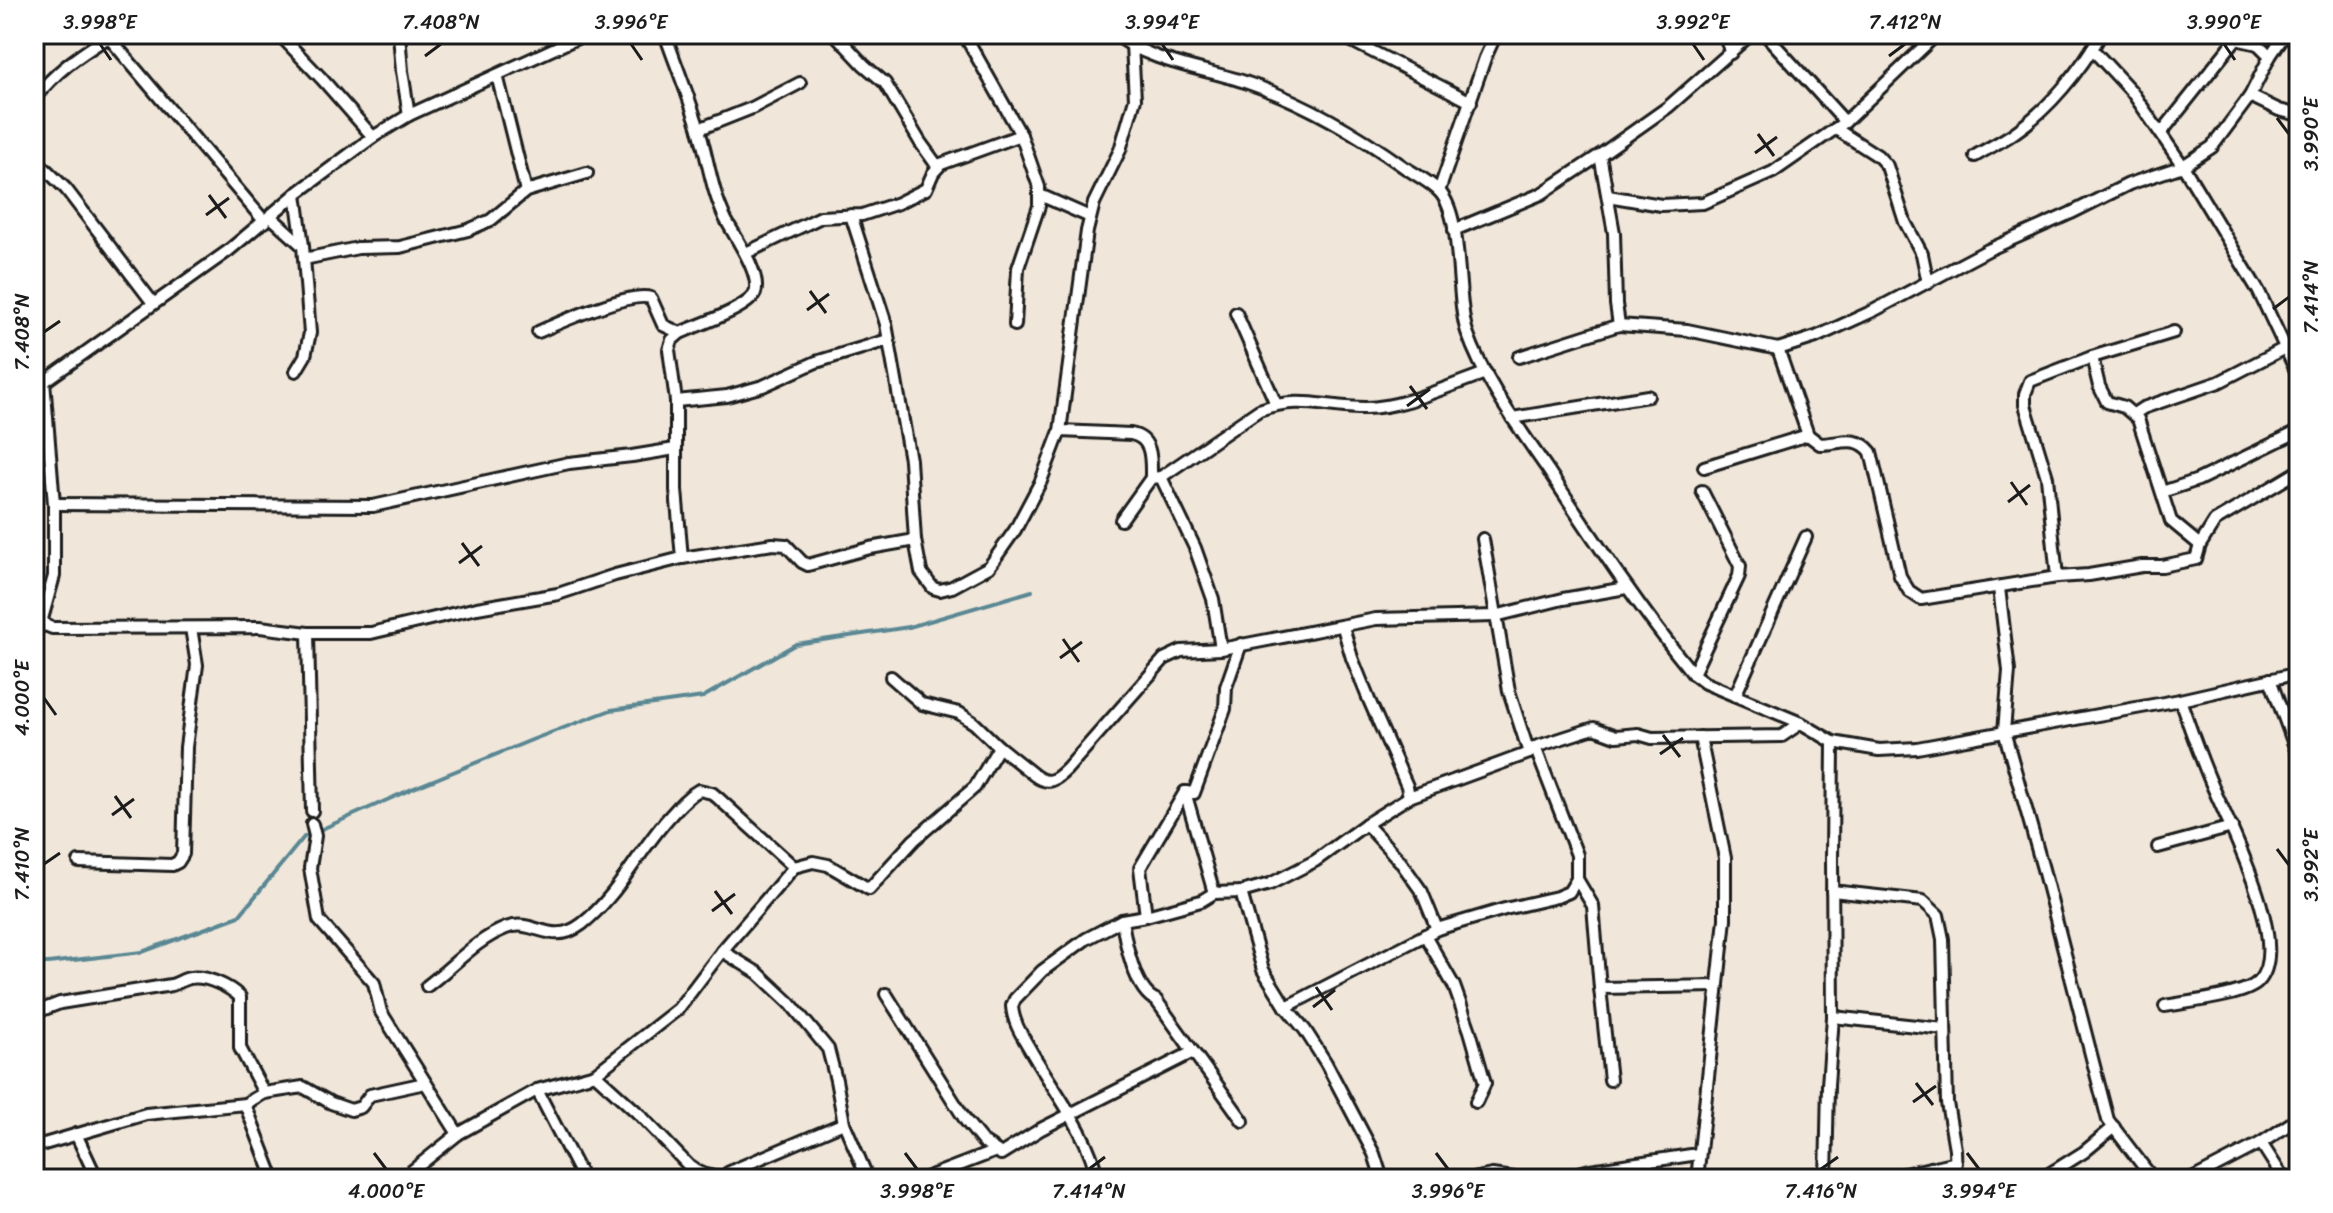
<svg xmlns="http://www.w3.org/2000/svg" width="2333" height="1213" viewBox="0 0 2333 1213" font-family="Sriracha,sans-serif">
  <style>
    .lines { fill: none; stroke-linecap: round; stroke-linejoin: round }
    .stream { stroke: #5a8793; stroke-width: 4 }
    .minor-casing { stroke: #1c1c1c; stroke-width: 16 }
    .minor { stroke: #fff; stroke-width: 10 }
    .ticks { fill: none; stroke: #1c1c1c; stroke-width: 3 }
    .neatline { fill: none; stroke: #1c1c1c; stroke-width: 3 }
    .ticks-label { font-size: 20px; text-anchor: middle; fill: #1c1c1c }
  </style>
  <rect width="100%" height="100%" fill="#f0e7da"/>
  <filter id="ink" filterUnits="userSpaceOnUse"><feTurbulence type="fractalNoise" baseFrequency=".0125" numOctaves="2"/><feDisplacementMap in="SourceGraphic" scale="16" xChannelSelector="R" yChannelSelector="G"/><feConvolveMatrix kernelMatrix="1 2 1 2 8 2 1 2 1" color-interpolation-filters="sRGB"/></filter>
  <g filter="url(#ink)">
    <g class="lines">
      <path class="stream" d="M34,963H48L142,952L239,916L304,837L414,788L534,739L611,710L703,697L796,644L909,627L1032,591"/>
      <g class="minor-casing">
        <g id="minor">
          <path d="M106,34L265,222"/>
          <path d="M279,34L322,79L373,137"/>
          <path d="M399,34L402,71L409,115"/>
          <path d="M665,34C676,65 688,95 698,126C708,158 711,190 726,220C734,235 762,275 755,293C748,309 697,325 680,333L672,340L669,350L676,401V490L682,558"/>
          <path d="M835,34L864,65L885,83L920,142L938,167"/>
          <path d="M964,34L1021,135L1039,187V206L1018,268L1015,325"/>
          <path d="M1116,34C1145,61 1206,69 1245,82C1302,101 1355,132 1404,167C1415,174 1430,182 1439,191C1464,217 1455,295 1467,332C1484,381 1517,425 1546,467C1593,538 1639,608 1693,674L1705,683L1801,723L1833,742L1879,750L1917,748L2180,700L2299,673"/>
          <path d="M1338,34L1471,102"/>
          <path d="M1724,34L1731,53"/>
          <path d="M1765,34L1845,122"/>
          <path d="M2092,49L2132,92L2183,166L2259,292L2299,377"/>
          <path d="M497,75L526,191"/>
          <path d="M2250,96L2279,110L2299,115"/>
          <path d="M34,99C57,70 77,57 108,37"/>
          <path d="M699,129L752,108L800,83"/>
          <path d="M1836,129L1878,156L1887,166L1905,222L1922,254L1928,283"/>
          <path d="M2161,133L2236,39L2258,44L2270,56"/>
          <path d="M1600,155L1614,233L1616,304L1619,325L1687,330L1778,349L1816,337L1873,311L1988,250L2071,213L2129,184L2183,166L2212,147L2250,96L2270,56L2285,34"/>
          <path d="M1975,156C1988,148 2001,142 2014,133C2049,109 2080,71 2101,34"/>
          <path d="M34,158L66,189L153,303"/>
          <path d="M1439,191L1485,58L1496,34"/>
          <path d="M296,194L303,246L310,333L305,356L296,371"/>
          <path d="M1040,195L1090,217"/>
          <path d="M1608,196L1661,205L1703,203L1773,172L1845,122L1937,34"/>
          <path d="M851,215L886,324L910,460L915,540L921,572L933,588L940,590L952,587L989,567L1015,530L1041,481L1060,431L1087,231L1094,203L1120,150L1135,99L1132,45"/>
          <path d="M271,217L303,246"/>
          <path d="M1454,230L1541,194L1600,155L1668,107L1751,34"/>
          <path d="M746,253L821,217L862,215L898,203L926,189L933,173L941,164L1021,135"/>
          <path d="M304,259L358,248L400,247L468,230L491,220L526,191L587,173"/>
          <path d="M1236,313L1276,404"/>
          <path d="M538,332C561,322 630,291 651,298L663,325L680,333"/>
          <path d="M1778,349L1808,435L1820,444C1839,444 1857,434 1871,452L1900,576L1909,591L1921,599L2057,577L2089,575L2142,566H2162L2196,559L2200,545L2215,521L2299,471"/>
          <path d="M1519,357L1619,325"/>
          <path d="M2092,357L2099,386L2107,402L2124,407L2138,419L2171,521L2200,545"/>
          <path d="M34,368L44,381L54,504V576L42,619L45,625"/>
          <path d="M34,389L228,251L296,194L373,137L409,115L586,34"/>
          <path d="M676,401L727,396L763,386L816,362L888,340"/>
          <path d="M2134,414L2143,408L2219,382L2285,348"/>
          <path d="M1512,418L1648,396"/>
          <path d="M1060,431L1131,434C1153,438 1151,460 1151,478L1161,477L1195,548L1213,599L1221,649"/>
          <path d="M1704,467L1808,435"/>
          <path d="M1161,477L1259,410C1301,395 1325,408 1365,408C1403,408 1450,385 1486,373"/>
          <path d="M2162,492L2198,480L2299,431"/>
          <path d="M54,504L373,506L569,463L632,456L675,449"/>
          <path d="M1121,520L1151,478"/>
          <path d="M1483,539L1509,691L1529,753"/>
          <path d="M2057,577L2047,477L2025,405V394L2030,381L2092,357L2174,332"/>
          <path d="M1999,588L2009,671L2004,731L2043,869L2108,1120L2153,1179"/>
          <path d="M1343,627L1352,658L1369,700L1407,786L1409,797"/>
          <path d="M34,629L45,625L52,628L260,627L308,633H371L477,608L558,594L615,575L682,558L773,544L786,545L802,562L808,565L870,548L915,540"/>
          <path d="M308,633L312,811"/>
          <path d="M1693,674L1739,576L1740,566L1702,491"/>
          <path d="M891,677L922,704L959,713L974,723L999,747L1034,775C1048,786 1056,780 1067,769L1164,659L1181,651L1221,649L1376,619L1495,616L1563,599L1626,588"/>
          <path d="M2270,679L2299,758"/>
          <path d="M1735,696L1806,537"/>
          <path d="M312,824L315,836L310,868L319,920L374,983L381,1012L458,1134"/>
          <path d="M1366,824L1400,861L1422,892L1437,929"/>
          <path d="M2158,847L2232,827"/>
          <path d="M79,862L172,865L178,862L183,854L186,747L197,665L191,628"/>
          <path d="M1577,879L1593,906L1600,988"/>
          <path d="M1832,891L1923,901L1938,915L1943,939L1947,1103L1955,1149L1956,1179"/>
          <path d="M1241,892L1263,970L1286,1007L1305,1030L1326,1063L1374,1154L1382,1179"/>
          <path d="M1214,893L1185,792L1194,793L1225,709L1226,687L1241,644"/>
          <path d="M1146,916L1140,868L1185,792"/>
          <path d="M1122,920C1125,941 1135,992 1156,1000L1243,1121"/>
          <path d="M1425,935L1454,986L1470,1031L1485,1083L1476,1102"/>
          <path d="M722,951L758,973L790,1003L828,1049L836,1080L844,1123L868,1179"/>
          <path d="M427,986C453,967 475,940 506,928C534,917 550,948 582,924C619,895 640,848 672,814C680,805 688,796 699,790L712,793L718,798L794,867"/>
          <path d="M886,994L966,1121L983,1142L1001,1154L1041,1129L1193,1052"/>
          <path d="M2165,1006C2186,1002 2245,996 2258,982C2294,945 2226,820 2210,780C2199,754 2190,727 2180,700"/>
          <path d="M1286,1007L1437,929L1505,909L1557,897L1569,892L1577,879V855L1535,747"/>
          <path d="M34,1013L60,1003L171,985C177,984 183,979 190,978C205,975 229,986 240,997V1048L264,1093"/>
          <path d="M1833,1017L1944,1029"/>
          <path d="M595,1074L640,1115L689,1166C700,1175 711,1178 725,1178L728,1173L738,1168L844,1123"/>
          <path d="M1610,1080L1600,988L1718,986"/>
          <path d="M537,1090L583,1179"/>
          <path d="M245,1104L274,1179"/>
          <path d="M76,1134L97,1179"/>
          <path d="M2261,1143L2284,1179"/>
          <path d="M34,1147L146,1114L245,1104L264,1093L303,1087L331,1103L351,1110L361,1107L370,1095L425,1083"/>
          <path d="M402,1179L458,1134L537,1090L595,1074L678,1009L722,951L794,867L813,862L828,865L869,889L914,840L975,787L999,747"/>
          <path d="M923,1179L996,1151"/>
          <path d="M1097,1179C1091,1137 1052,1088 1031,1051C1023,1037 1013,1023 1012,1006L1015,999L1042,971L1086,939L1122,920L1146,916L1201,901L1214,893L1241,892L1270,884L1315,861L1366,824L1409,797L1529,753L1535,747L1594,728L1616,736L1638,734L1652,738L1782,736L1801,723"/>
          <path d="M1472,1179L1492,1175L1521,1179"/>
          <path d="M1557,1179L1590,1170L1698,1154"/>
          <path d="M1697,1179L1725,919V858L1700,737"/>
          <path d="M1826,1179L1828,1085L1833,1017L1832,859L1833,742"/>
          <path d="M1883,1179L1956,1162"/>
          <path d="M2041,1179L2084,1152L2114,1127"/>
          <path d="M2192,1179L2261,1143L2299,1118"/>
        </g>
      </g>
      <use href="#minor" class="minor"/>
    </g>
  </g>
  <path class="ticks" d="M100,44L111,60M631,44L642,60M1162,44L1173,60M1693,44L1704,60M2224,44L2235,60M425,56L441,44M1889,56L1905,44M2277,118L2289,134M1758,134L1774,156M1755,153L1777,137M209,195L226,218M206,215L229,198M810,291L826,313M2273,309L2289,297M807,310L829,294M44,332L60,321M1410,386L1427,409M1407,406L1430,389M2011,482L2027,505M2008,502L2030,485M462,543L479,566M459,563L482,546M1063,639L1079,662M1060,658L1082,642M44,698L56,715M1663,735L1680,757M1660,754L1683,738M115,796L131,818M112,815L134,799M2277,849L2289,865M44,864L60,853M715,891L732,914M712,911L735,894M1316,987L1332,1010M1313,1007L1335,990M1916,1083L1933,1105M1913,1102L1936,1086M374,1153L386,1169M905,1153L917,1169M1436,1153L1448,1169M1967,1153L1979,1169M1089,1169L1105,1157M1821,1169L1838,1157"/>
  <rect width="2333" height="1213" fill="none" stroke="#fff" stroke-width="88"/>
  <rect x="44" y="44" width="2245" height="1125" class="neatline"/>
  <g class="ticks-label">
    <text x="100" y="29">3.998°E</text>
    <text x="441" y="29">7.408°N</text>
    <text x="631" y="29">3.996°E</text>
    <text x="1162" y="29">3.994°E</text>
    <text x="1693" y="29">3.992°E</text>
    <text x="1905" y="29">7.412°N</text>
    <text x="2224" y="29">3.990°E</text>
    <text transform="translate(2311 134) rotate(-90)" y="7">3.990°E</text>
    <text transform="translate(2311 297) rotate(-90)" y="7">7.414°N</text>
    <text transform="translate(22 332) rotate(-90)" y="7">7.408°N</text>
    <text transform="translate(22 698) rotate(-90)" y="7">4.000°E</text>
    <text transform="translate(22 864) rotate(-90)" y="7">7.410°N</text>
    <text transform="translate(2311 865) rotate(-90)" y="7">3.992°E</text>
    <text x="386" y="1198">4.000°E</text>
    <text x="917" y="1198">3.998°E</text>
    <text x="1089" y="1198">7.414°N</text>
    <text x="1448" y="1198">3.996°E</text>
    <text x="1821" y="1198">7.416°N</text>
    <text x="1979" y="1198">3.994°E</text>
  </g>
</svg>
